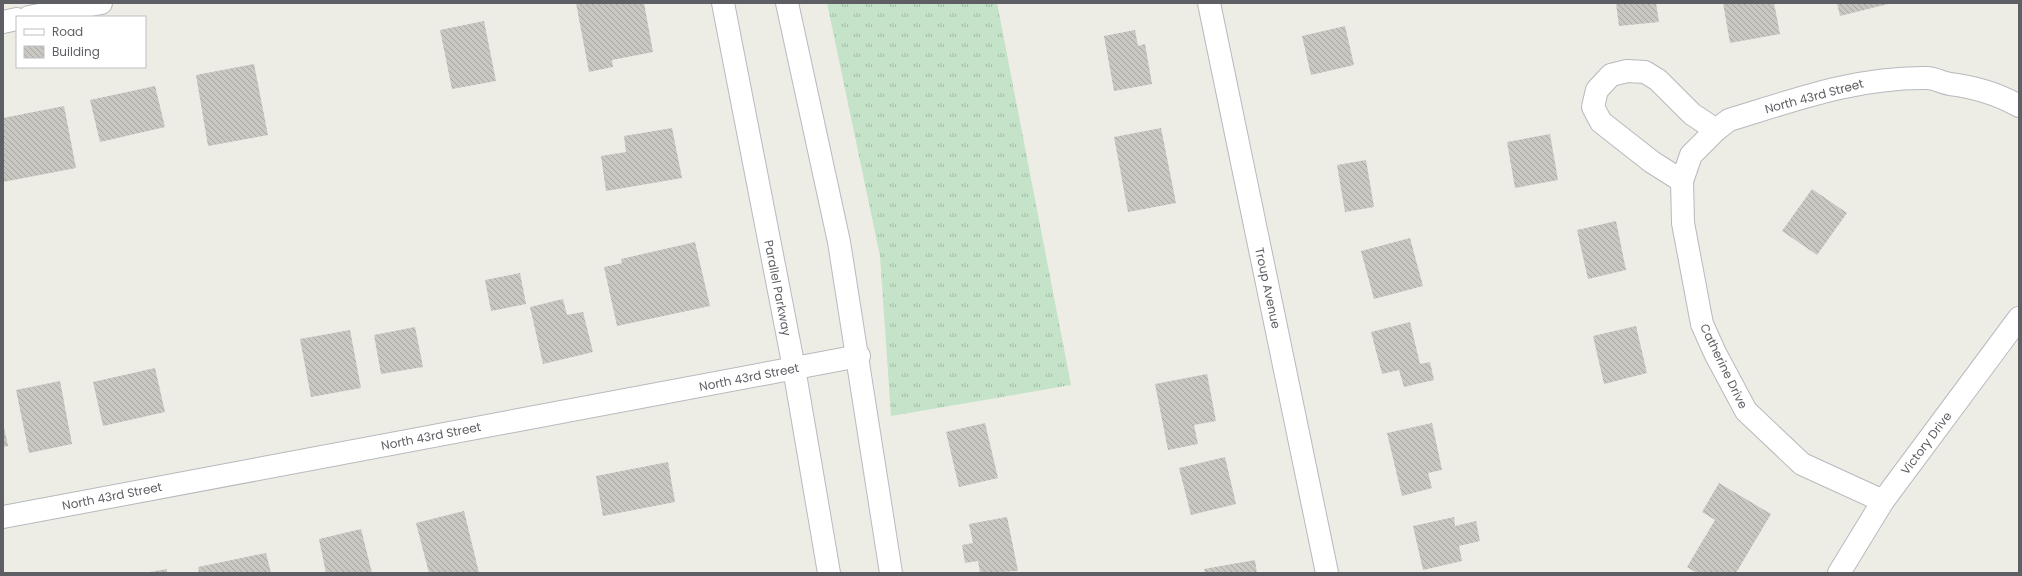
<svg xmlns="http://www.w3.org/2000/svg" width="2022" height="576" viewBox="0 0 2022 576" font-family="Poppins,sans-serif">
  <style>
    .grass { fill: url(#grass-tufts) }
    .building { fill: url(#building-back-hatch) }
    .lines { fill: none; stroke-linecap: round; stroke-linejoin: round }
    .minor-casing { stroke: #b7b9bd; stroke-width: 24 }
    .secondary-casing { stroke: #b8babf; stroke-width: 24 }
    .minor { stroke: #fff; stroke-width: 22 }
    .secondary { stroke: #fff; stroke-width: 22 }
    .labels { text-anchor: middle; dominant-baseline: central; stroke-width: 3; stroke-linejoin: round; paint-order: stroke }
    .street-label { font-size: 12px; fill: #5d5f64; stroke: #fff }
  </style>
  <defs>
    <pattern id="grass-tufts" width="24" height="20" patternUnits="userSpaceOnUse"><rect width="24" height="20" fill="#c4e3c8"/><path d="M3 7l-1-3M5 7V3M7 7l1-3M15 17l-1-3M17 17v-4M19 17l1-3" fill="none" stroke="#a2bba6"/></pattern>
    <pattern id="building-back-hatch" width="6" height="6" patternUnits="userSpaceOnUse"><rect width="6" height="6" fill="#c9c7c2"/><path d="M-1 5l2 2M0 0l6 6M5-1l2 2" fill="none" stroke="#a6a5a1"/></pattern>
  </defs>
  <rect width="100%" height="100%" fill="#edede5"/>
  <path class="grass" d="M827,3H997L1071,385L891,416L880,256Z"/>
  <g class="building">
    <path d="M576,3H644L653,52L612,60L613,67L589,72Z"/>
    <path d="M1616,3H1656L1659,22L1619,26Z"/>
    <path d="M1723,3H1774L1780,34L1730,43Z"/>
    <path d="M1837,3H1888V4L1840,16Z"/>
    <path d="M484,21L496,81L452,89L440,30Z"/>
    <path d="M1345,26L1354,65L1311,75L1302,36Z"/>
    <path d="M1135,30L1138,46L1145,44L1152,84L1114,91L1104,36Z"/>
    <path d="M254,64L268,135L208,146L196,75Z"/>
    <path d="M155,86L165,127L100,142L90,100Z"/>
    <path d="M64,106L76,168L3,182V118Z"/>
    <path d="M672,128L682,178L606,191L601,156L626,152L624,136Z"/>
    <path d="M1161,128L1176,203L1128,212L1114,137Z"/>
    <path d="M1550,134L1558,180L1515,188L1507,142Z"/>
    <path d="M1366,160L1374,207L1345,212L1337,165Z"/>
    <path d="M1812,189L1847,213L1817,255L1782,231Z"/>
    <path d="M1616,221L1626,270L1588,279L1577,230Z"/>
    <path d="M1410,238L1423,286L1374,299L1361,251Z"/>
    <path d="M695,242L710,306L617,326L604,267L622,263L621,259Z"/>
    <path d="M520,273L526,304L491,311L485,280Z"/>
    <path d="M563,299L567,315L583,312L593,352L543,364L530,307Z"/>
    <path d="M1410,322L1420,364L1430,362L1434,380L1404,387L1399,370L1382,374L1371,332Z"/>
    <path d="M1636,326L1647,373L1604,384L1593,336Z"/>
    <path d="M415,327L423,367L381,374L374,335Z"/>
    <path d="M350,330L361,388L311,397L300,339Z"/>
    <path d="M155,368L165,412L103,426L93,382Z"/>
    <path d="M1207,374L1216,421L1194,425L1198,444L1168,450L1155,384Z"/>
    <path d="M60,381L72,444L29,453L16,390Z"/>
    <path d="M3,423L8,446L3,447Z"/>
    <path d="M985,423L998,478L959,487L946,432Z"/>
    <path d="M1432,423L1442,470L1428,473L1432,488L1402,496L1387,433Z"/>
    <path d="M1225,457L1236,504L1191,515L1179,468Z"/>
    <path d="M668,462L675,502L603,516L596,476Z"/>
    <path d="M1719,483L1771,514L1736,573H1697L1687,567L1715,520L1702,512Z"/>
    <path d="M464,511L479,573H429L416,523Z"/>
    <path d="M1007,517L1018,571L980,573L978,561L965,563L962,545L973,543L969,524Z"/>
    <path d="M1454,517L1455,526L1476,521L1480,541L1459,546L1462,561L1423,570L1413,526Z"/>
    <path d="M361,529L372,573H326L319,539Z"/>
    <path d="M266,553L271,573H199L198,567Z"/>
    <path d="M1255,560L1257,573H1205L1204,569Z"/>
    <path d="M167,569V573H150V572Z"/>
  </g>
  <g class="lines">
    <g class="minor-casing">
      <g id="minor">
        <path d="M1209,3L1327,573"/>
        <path d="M29,17L101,3"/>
        <path d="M3,22L17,19"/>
        <path d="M1682,181L1652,162L1601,122L1593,107L1597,90L1611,75L1627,71L1645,72L1658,80L1692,114L1716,130"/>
        <path d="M1883,501L1802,464L1746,411L1715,353L1702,324L1683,223L1682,181L1691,155L1716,130L1729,120C1795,100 1856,77 1927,78C1935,78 1942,83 1950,84C1974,87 1998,94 2019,106"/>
        <path d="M3,517L859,356"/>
      </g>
    </g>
    <g class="secondary-casing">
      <g id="secondary">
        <path d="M723,3L794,368L829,573"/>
        <path d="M787,3L839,242L891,573"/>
        <path d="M1839,573L1883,501L2019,318"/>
      </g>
    </g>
    <use href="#minor" class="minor"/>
    <use href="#secondary" class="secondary"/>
  </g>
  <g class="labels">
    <g class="street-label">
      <text transform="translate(1814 96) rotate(-15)">North 43rd Street</text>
      <text transform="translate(778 288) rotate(79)">Parallel Parkway</text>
      <text transform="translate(1268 288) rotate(78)">Troup Avenue</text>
      <text transform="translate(1724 366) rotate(64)">Catherine Drive</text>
      <text transform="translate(749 377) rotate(-11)">North 43rd Street</text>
      <text transform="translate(431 436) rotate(-11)">North 43rd Street</text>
      <text transform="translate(1926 443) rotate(-53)">Victory Drive</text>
      <text transform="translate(112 496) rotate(-11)">North 43rd Street</text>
    </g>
  </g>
  <rect width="2022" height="576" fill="none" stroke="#5d5f64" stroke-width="8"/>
  <rect x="16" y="16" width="130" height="52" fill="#ffffff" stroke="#bebfc1"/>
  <rect x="24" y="29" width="20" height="6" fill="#ffffff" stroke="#bebfc1"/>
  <text x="52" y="36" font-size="12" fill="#5d5f64">Road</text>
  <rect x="24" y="46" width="20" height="12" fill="url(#building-back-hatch)" stroke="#bebfc1"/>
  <text x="52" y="56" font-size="12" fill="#5d5f64">Building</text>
</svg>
